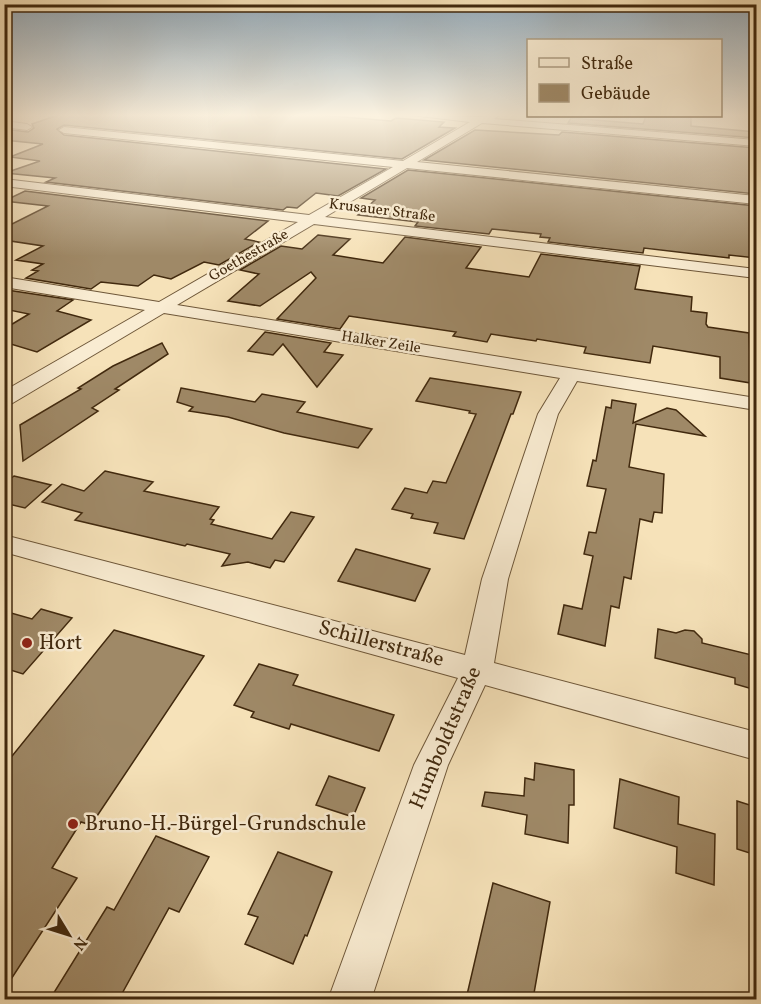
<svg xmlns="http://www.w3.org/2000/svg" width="761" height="1004" viewBox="0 0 761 1004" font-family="Vollkorn,serif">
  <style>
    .building { fill: #9f8967; stroke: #41290e; stroke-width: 1.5 }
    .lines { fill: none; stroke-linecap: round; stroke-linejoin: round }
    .minor-casing { stroke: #6e5739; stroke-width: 2 }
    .minor { fill: #f9ecd2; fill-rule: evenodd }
    .poi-dot { fill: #8f2418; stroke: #f9ecd2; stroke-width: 2 }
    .labels { text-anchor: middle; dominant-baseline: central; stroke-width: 5; stroke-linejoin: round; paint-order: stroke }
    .far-street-label { font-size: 15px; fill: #41290e; stroke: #f9ecd2 }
    .near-poi-label { font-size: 21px; fill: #41290e; stroke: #f9ecd2; text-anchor: start }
    .near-street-label { font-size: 21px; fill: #41290e; stroke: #f9ecd2 }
  </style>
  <rect width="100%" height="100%" fill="#f6e2b9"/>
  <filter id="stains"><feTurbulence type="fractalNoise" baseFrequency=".00333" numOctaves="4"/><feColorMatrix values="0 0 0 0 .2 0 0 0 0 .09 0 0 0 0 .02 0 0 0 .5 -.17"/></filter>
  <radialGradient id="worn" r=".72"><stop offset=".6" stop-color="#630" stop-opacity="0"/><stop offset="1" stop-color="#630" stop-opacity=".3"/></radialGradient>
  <g class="building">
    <path d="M58,115H321L391,121L396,118L444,122L439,127L455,128L402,159L64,125L57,129L64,135L386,169L338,196L316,193L297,208L287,207L283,210L46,182L55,178L5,173L40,161L10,157L43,144L4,140V133L12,130L28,132L34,128L32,124Z"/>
    <path d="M646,116L691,117V126L756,132V138L568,123L571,118L643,124Z"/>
    <path d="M475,130L559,135L562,132L756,148V194L424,160Z"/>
    <path d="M408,170L756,206V258L729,255V258L644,248L643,253L548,242L550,238L540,237L541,234L492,229L489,234L415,226L418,222L358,215L375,200L361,198Z"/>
    <path d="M25,191L268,221L245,239L259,242L219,265L204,262L171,279L154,275L138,286L101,282L91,289L26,278L38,271L32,270L43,264L16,260L43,246L4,240V228L48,206L4,201Z"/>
    <path d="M318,235L350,239L333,255L383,263L405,237L481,247L466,268L529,277L541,254L640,266L635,289L692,297L691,311L707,313L706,324L708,327L749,333L751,383L720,378V357L653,346L650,363L584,353L586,347L537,339L536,341L491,334L487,342L453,336L456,332L349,316L340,329L277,319L316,278L311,272L260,306L228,301L259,274L240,270L281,246L302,249Z"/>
    <path d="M7,290L73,300L57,311L91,320L37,352L4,342V329L29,314L4,309V292Z"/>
    <path d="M265,332L331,343L324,352L343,355L317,387L283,344L273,355L248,351Z"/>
    <path d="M162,343L168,354L115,389L119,390L92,408L98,411L23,461L20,425L81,389L78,388L113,366Z"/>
    <path d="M430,378L521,392L513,414H511L464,539L434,533L438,523L411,518L413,514L392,509L405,488L427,493L433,481L446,483L476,414L469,413L470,411L416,401Z"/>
    <path d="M181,388L255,402L262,394L305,402L297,412L372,429L358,448L284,433L228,417L189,411L193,407L177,402Z"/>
    <path d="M612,400L636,404L633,423L667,408L676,410L705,436L636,424L629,467L664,474L662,513L654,512L652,522L640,519L631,579L624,577L619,608L611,606L605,646L558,634L564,605L582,609L593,556L584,554L589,532L596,533L606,489L587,486L593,460L596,461L606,407L611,408Z"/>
    <path d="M105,471L153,482L144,491L219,507L210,519L214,520L211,524L272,539L291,512L314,517L284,562L275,560L270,568L248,562L222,566L230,554L187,544L185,546L75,520L82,513L42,502L62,484L84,491Z"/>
    <path d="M14,476L51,485L25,508L4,503V484Z"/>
    <path d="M356,549L430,569L415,601L338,581Z"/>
    <path d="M41,609L72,618L23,674L4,668V611L32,619Z"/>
    <path d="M658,629L676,633L685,630L694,631L702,639V643L756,656V690L735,684V678L655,658Z"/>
    <path d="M114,630L204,656L91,825L81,822L52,868L77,878L4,990V766Z"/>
    <path d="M259,664L298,675L293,685L394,715L379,751L291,724L289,729L251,717L254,712L234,705Z"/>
    <path d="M535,763L574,770V805H569L568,843L525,834L527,815L482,806L485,792L524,796L525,778L534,780Z"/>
    <path d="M329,776L365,788L353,817L316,805Z"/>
    <path d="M620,779L679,797L678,824L715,834L714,885L676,873L677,847L614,828Z"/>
    <path d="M737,801L756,807V855L737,849Z"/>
    <path d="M156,836L209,857L179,912L169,908L119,999H50L107,907L114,910Z"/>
    <path d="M278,852L332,872L307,936L305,935L293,964L245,944L258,917L248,914Z"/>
    <path d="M493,883L550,902L533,999H466Z"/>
  </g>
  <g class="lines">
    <g class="minor-casing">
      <g id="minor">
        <path d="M411,115L479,117L499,115L494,119L756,140V146L482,123L417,162L756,196V204L407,168L325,217L756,269V278L314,224L177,305L756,398V410L577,381L558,414L508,579L494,663L756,732V760L485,685L448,765L371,1000H328L414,765L458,678L4,552V535L465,655L482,579L538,414L560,378L164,313L11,404L4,406V391L145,310L4,287V277L159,302L298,222L4,186V179L309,215L393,167L64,133L59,130L64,127L403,161L470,122Z"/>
        <path d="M4,121L27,124L32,127L27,130L4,127Z"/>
      </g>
    </g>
    <use href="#minor" class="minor"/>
  </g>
  <linearGradient id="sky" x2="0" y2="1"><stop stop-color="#95adbe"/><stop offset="0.45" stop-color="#fbf2e0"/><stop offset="1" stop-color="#fbf2e0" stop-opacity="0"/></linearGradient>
  <rect width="761" height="256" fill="url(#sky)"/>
  <g class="poi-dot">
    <circle cx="27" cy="643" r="6"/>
    <circle cx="73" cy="824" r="6"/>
  </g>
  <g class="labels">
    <g class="far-street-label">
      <text transform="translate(382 211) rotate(7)">Krusauer Straße</text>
      <text transform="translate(249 256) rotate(-30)">Goethestraße</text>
      <text transform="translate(381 343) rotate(9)">Halker Zeile</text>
    </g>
    <g class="near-poi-label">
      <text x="39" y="643">Hort</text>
      <text x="85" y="824">Bruno-H.-Bürgel-Grundschule</text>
    </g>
    <g class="near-street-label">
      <text transform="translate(381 644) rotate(15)">Schillerstraße</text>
      <text transform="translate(446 738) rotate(-67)">Humboldtstraße</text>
    </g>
  </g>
  <rect width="761" height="1004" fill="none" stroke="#f6e2b9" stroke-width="24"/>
  <rect x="6" y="6" width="749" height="992" fill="none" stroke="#41290e" stroke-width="3"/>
  <rect x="12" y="12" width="737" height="980" fill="none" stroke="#41290e" stroke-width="1.5"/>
  <rect x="527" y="39" width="195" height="78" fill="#f9ecd2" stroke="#af9e84" stroke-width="1.5"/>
  <rect x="539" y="58" width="30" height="9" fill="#f9ecd2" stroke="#af9e84" stroke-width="1.5"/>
  <text x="581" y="69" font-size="18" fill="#41290e">Straße</text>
  <rect x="539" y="84" width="30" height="18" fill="#9f8967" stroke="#af9e84" stroke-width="1.5"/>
  <text x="581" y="99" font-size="18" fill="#41290e">Gebäude</text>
  <g transform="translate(69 935) rotate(128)" stroke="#f9ecd2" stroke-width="4.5" paint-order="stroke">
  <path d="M0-4.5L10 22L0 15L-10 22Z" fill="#41290e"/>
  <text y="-9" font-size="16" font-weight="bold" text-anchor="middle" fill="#41290e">N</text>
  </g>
  <rect width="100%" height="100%" filter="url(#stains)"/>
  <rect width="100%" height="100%" fill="url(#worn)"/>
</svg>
